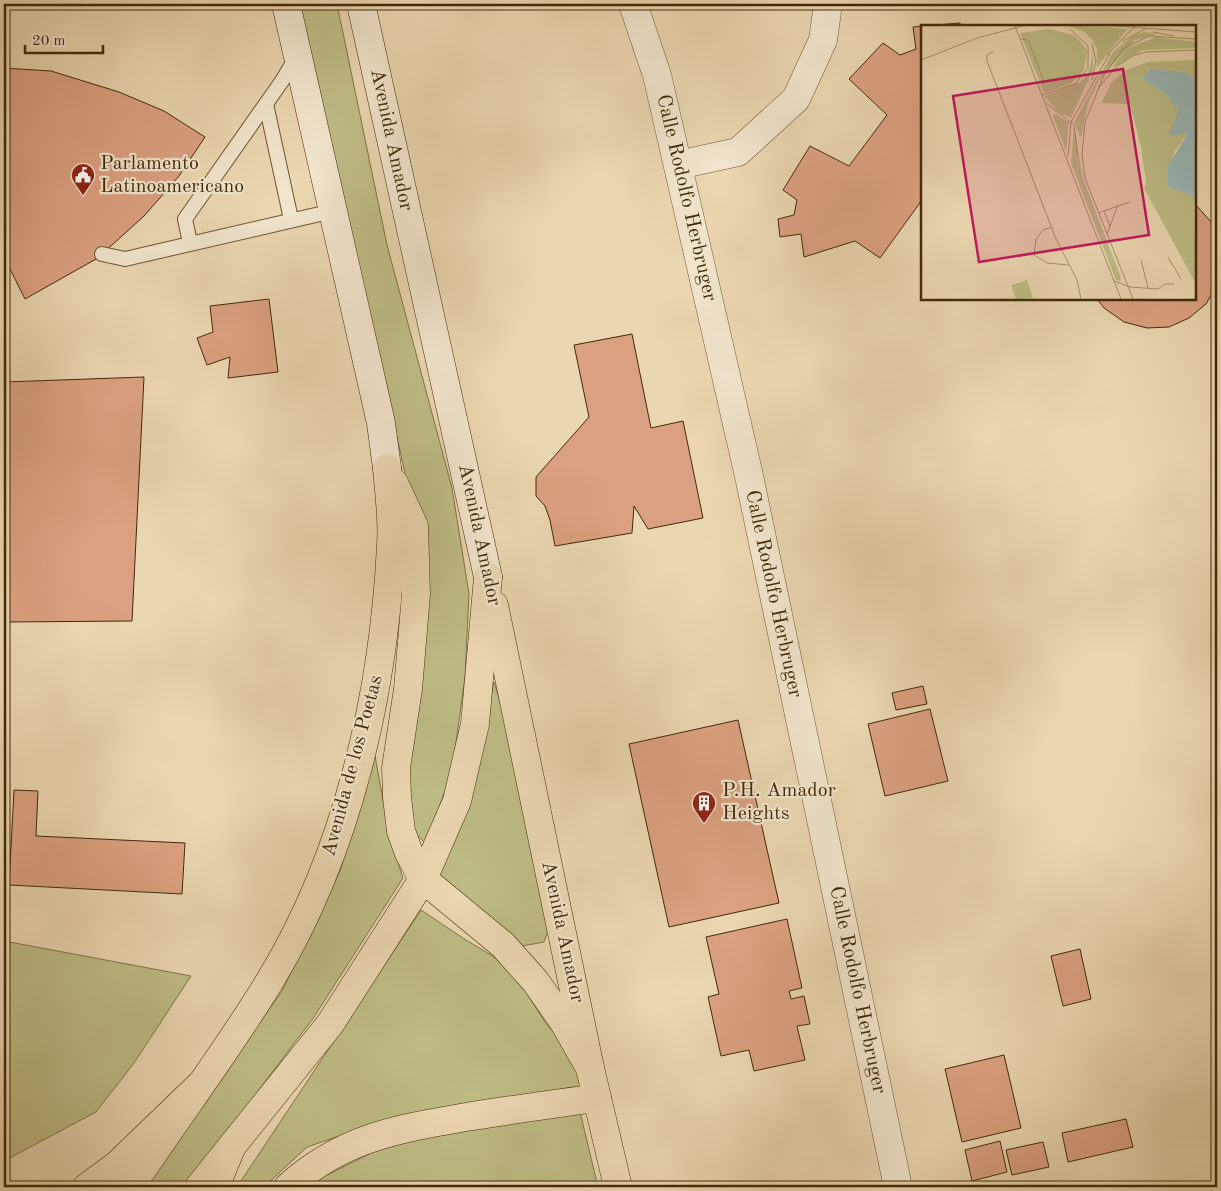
<svg xmlns="http://www.w3.org/2000/svg" width="1221" height="1191" viewBox="0 0 1221 1191" font-family="'Old Standard TT',serif">
  <style>
    .green { fill: #bebc86; stroke: #807348 }
    .building { fill: #dba081; stroke: #422a09 }
    .lines { fill: none; stroke-linecap: round; stroke-linejoin: round }
    .lane-casing { stroke: #6c5533; stroke-width: 16 }
    .street-casing { stroke: #6c5533; stroke-width: 29 }
    .secondary-casing { stroke: #422a09; stroke-width: 29 }
    .primary-casing { stroke: #422a09; stroke-width: 29 }
    .highway-casing { stroke: #422a09; stroke-width: 29 }
    .lane { stroke: #f1e4cc; stroke-width: 14 }
    .street { stroke: #f1e4cc; stroke-width: 28 }
    .secondary { stroke: #f1e4cc; stroke-width: 28 }
    .primary { stroke: #ead6b0; stroke-width: 28 }
    .highway { stroke: #ead6b0; stroke-width: 28 }
    .labels { text-anchor: middle; dominant-baseline: central; stroke-width: 4.5; stroke-linejoin: round; paint-order: stroke }
    .street-label { font-size: 20px; fill: #422a09; stroke: #f1e4cc }
    .poi-label { font-size: 20px; fill: #422a09; stroke: #f1e4cc; text-anchor: start }
    .inset-road { fill: none; stroke: #a7916d; stroke-width: 1 }
    .view { fill: #c2185b; fill-opacity: 0.15; stroke: #c2185b; stroke-width: 2.5 }
    .inset-edge { fill: none; stroke: #422a09; stroke-width: 2.5 }
  </style>
  <rect width="100%" height="100%" fill="#ead6b0"/>
  <filter id="stains"><feTurbulence type="fractalNoise" baseFrequency=".004" numOctaves="4"/><feColorMatrix values="0 0 0 0 .2 0 0 0 0 .09 0 0 0 0 .02 0 0 0 .5 -.17"/></filter>
  <radialGradient id="worn" r=".72"><stop offset=".6" stop-color="#630" stop-opacity="0"/><stop offset="1" stop-color="#630" stop-opacity=".3"/></radialGradient>
  <g class="green">
    <path d="M299,4H337L387,245L452,488L469,594L465,677L452,771L426,844L412,830L405,789L417,573L405,473Z"/>
    <path d="M494,682L521,771L551,922L544,942L517,947L437,874L467,807Z"/>
    <path d="M375,756L390,838L403,878L314,1017L191,1180L184,1187H139L242,1048L282,991L340,871Z"/>
    <path d="M421,910L466,940L491,955L514,973L545,1022L575,1058L581,1088L380,1122L307,1147L264,1187H237Z"/>
    <path d="M4,941L191,976L134,1063L96,1112L4,1161Z"/>
    <path d="M580,1112L598,1187H312L319,1179L389,1144Z"/>
  </g>
  <g class="building">
    <path d="M960,23V26H922V200L880,258L855,241L804,257L801,234L780,237L778,219L794,215L797,200L783,190L810,146L849,166L887,115L849,79L883,43L900,55L916,49L913,27Z"/>
    <path d="M4,68L51,71L119,92L164,111L205,137L179,176L144,216L102,254L96,259L25,299L4,257Z"/>
    <path d="M1195,204L1212,223L1217,235V285L1206,304L1189,318L1169,327L1147,328L1124,322L1104,308L1097,299H1195Z"/>
    <path d="M269,299L278,372L228,378L230,357L207,365L197,338L213,332L210,306Z"/>
    <path d="M632,334L651,428L683,421L703,518L648,529L634,506L632,533L555,546L550,520L545,506L536,496V477L589,417L574,345Z"/>
    <path d="M144,377L132,621L4,622V382Z"/>
    <path d="M923,686L927,704L896,710L892,693Z"/>
    <path d="M930,709L948,781L885,796L868,724Z"/>
    <path d="M738,720L779,903L669,927L629,744Z"/>
    <path d="M14,790L38,791L36,836L185,843L182,894L9,885Z"/>
    <path d="M787,919L802,988L789,991L791,999L804,996L810,1024L797,1026L805,1060L754,1071L749,1050L721,1056L708,997L719,994L706,937Z"/>
    <path d="M1080,949L1091,999L1063,1006L1051,956Z"/>
    <path d="M1004,1055L1021,1128L962,1142L945,1069Z"/>
    <path d="M1126,1119L1133,1147L1068,1162L1062,1133Z"/>
    <path d="M1000,1141L1007,1172L972,1181L965,1150Z"/>
    <path d="M1043,1142L1049,1167L1012,1175L1006,1150Z"/>
  </g>
  <g class="lines">
    <g class="lane-casing">
      <g id="lane">
        <path d="M266,104L291,219"/>
        <path d="M190,243L185,219L282,81L297,56"/>
        <path d="M102,254L125,259L333,211"/>
      </g>
    </g>
    <g class="street-casing">
      <g id="street">
        <path d="M633,4L657,75L749,476L898,1187"/>
        <path d="M678,165L738,152L796,99L823,40L828,4"/>
      </g>
    </g>
    <g class="secondary-casing">
      <g id="secondary">
        <path d="M286,4L381,423L387,468"/>
        <path d="M361,4L488,577"/>
      </g>
    </g>
    <g class="primary-casing">
      <g id="primary">
        <path d="M394,483L414,526L416,594L408,689L396,768L397,797L401,831L409,853L423,879L503,945L536,982L565,1024L590,1068"/>
        <path d="M494,605L590,1068L618,1187"/>
        <path d="M127,1187L142,1170C185,1106 231,1045 271,979C348,851 384,693 391,545C393,519 389,493 387,468"/>
        <path d="M199,1187L330,1024L423,879L457,801L475,724L488,577"/>
      </g>
    </g>
    <g class="highway-casing">
      <g id="highway">
        <path d="M87,1187L117,1165L199,1086"/>
        <path d="M215,1187L232,1146"/>
        <path d="M288,1187C342,1138 397,1129 466,1117C509,1110 553,1104 597,1098"/>
      </g>
    </g>
    <use href="#lane" class="lane"/>
    <use href="#street" class="street"/>
    <use href="#secondary" class="secondary"/>
    <use href="#primary" class="primary"/>
    <use href="#highway" class="highway"/>
  </g>
  <defs>
    <g id="civic-pin" transform="scale(1.25)"><path d="M0 17L-7.5 6A9.5 9.5 0 1 1 7.5 6Z" fill="#8f2418" stroke="#f1e4cc"/><path d="M-.6-6.5H3V-4.5H.6V-3L4-1V1h2V6H-6V1h2V-1L-.6-3ZM-1.2 2.5V6h2.4V2.5Z" fill="#fff"/></g>
    <g id="building-pin" transform="scale(1.25)"><path d="M0 17L-7.5 6A9.5 9.5 0 1 1 7.5 6Z" fill="#8f2418" stroke="#f1e4cc"/><path d="M-4-6H4V6H1V3H-1V6H-4ZM-2.5-4.3h1.7v1.8h-1.7ZM.8-4.3h1.7v1.8H.8ZM-2.5-1h1.7V.8h-1.7ZM.8-1h1.7V.8H.8Z" fill="#fff"/></g>
  </defs>
  <g fill-rule="evenodd">
    <use href="#civic-pin" x="83" y="175"/>
    <use href="#building-pin" x="704" y="803"/>
  </g>
  <g class="labels">
    <g class="street-label">
      <text transform="translate(391 140) rotate(78)">Avenida Amador</text>
      <text transform="translate(686 198) rotate(77)">Calle Rodolfo Herbruger</text>
      <text transform="translate(479 535) rotate(78)">Avenida Amador</text>
      <text transform="translate(773 594) rotate(78)">Calle Rodolfo Herbruger</text>
      <text transform="translate(353 766) rotate(-75)">Avenida de los Poetas</text>
      <text transform="translate(562 932) rotate(78)">Avenida Amador</text>
      <text transform="translate(857 990) rotate(78)">Calle Rodolfo Herbruger</text>
    </g>
    <g class="poi-label">
      <text x="100" y="164">Parlamento<tspan x="100" dy="23">Latinoamericano</tspan></text>
      <text x="722" y="791">P.H. Amador<tspan x="722" dy="23">Heights</tspan></text>
    </g>
  </g>
  <g transform="translate(921 25)">
    <rect width="275" height="275" fill="#ead6b0"/>
    <path d="M148,1L184,2L206,4L176,42V25L172,16L164,7ZM128,4L153,10L166,25L163,45L149,59L123,68L99,8ZM224,7L236,9L214,15L178,55L167,78L160,113L153,97L192,27L213,10ZM235,12L275,17V23L222,25L191,43L207,23ZM172,29V44L150,93L139,88L123,71L160,57L167,49ZM275,35V53L264,47L230,44L221,53L247,71L255,81L257,86L252,104L267,108L253,127L247,162L273,171L275,259L223,163L225,157L220,122L209,79L180,78L191,57L207,44L227,37ZM135,89L148,98L145,126L132,91ZM153,104L162,153L200,253L199,256L195,255L150,138ZM106,255L112,273L95,274L90,260Z" fill="#bebc86"/>
    <path d="M230,44L264,47L275,53V190L273,171L247,162V141L267,108L248,111L257,86L247,71L221,53Z" fill="#9bb7b5"/>
    <path class="inset-road" d="M94,1L200,274M196,1L275,7M232,7L253,11M99,14L107,15L122,54L117,59M202,16L224,4M72,27L66,30V36L135,214L156,255L160,274M186,30L214,1M0,35L56,13L102,1M171,55L175,36L171,19M177,63L195,42L211,31L225,27L275,25M121,70L154,59L167,43V21L149,4M125,78L153,100L157,131M147,132L150,97L189,28M183,186L189,201M177,188L209,177M130,202L122,205L115,214L113,230L126,238L148,240M186,209L197,180M247,232L260,254M220,235L227,263M193,256L209,262L237,264L244,259H253M212,274L164,153L161,129L164,97L183,50L202,24L228,11L275,14"/>
    <path class="view" d="M202,44L228,210L58,237L32,71Z"/>
    <rect width="275" height="275" class="inset-edge"/>
  </g>
  <rect width="1221" height="1191" fill="none" stroke="#ead6b0" stroke-width="20"/>
  <rect x="5" y="5" width="1211" height="1181" fill="none" stroke="#422a09" stroke-width="2.5"/>
  <rect x="10" y="10" width="1201" height="1171" fill="none" stroke="#422a09"/>
  <path d="M25 45v8h78v-8" fill="none" stroke="#422a09" stroke-width="2.5"/>
  <text x="32" y="45" font-size="15" fill="#422a09" stroke="#f1e4cc" stroke-width="4" paint-order="stroke">20 m</text>
  <rect width="100%" height="100%" filter="url(#stains)"/>
  <rect width="100%" height="100%" fill="url(#worn)"/>
</svg>
